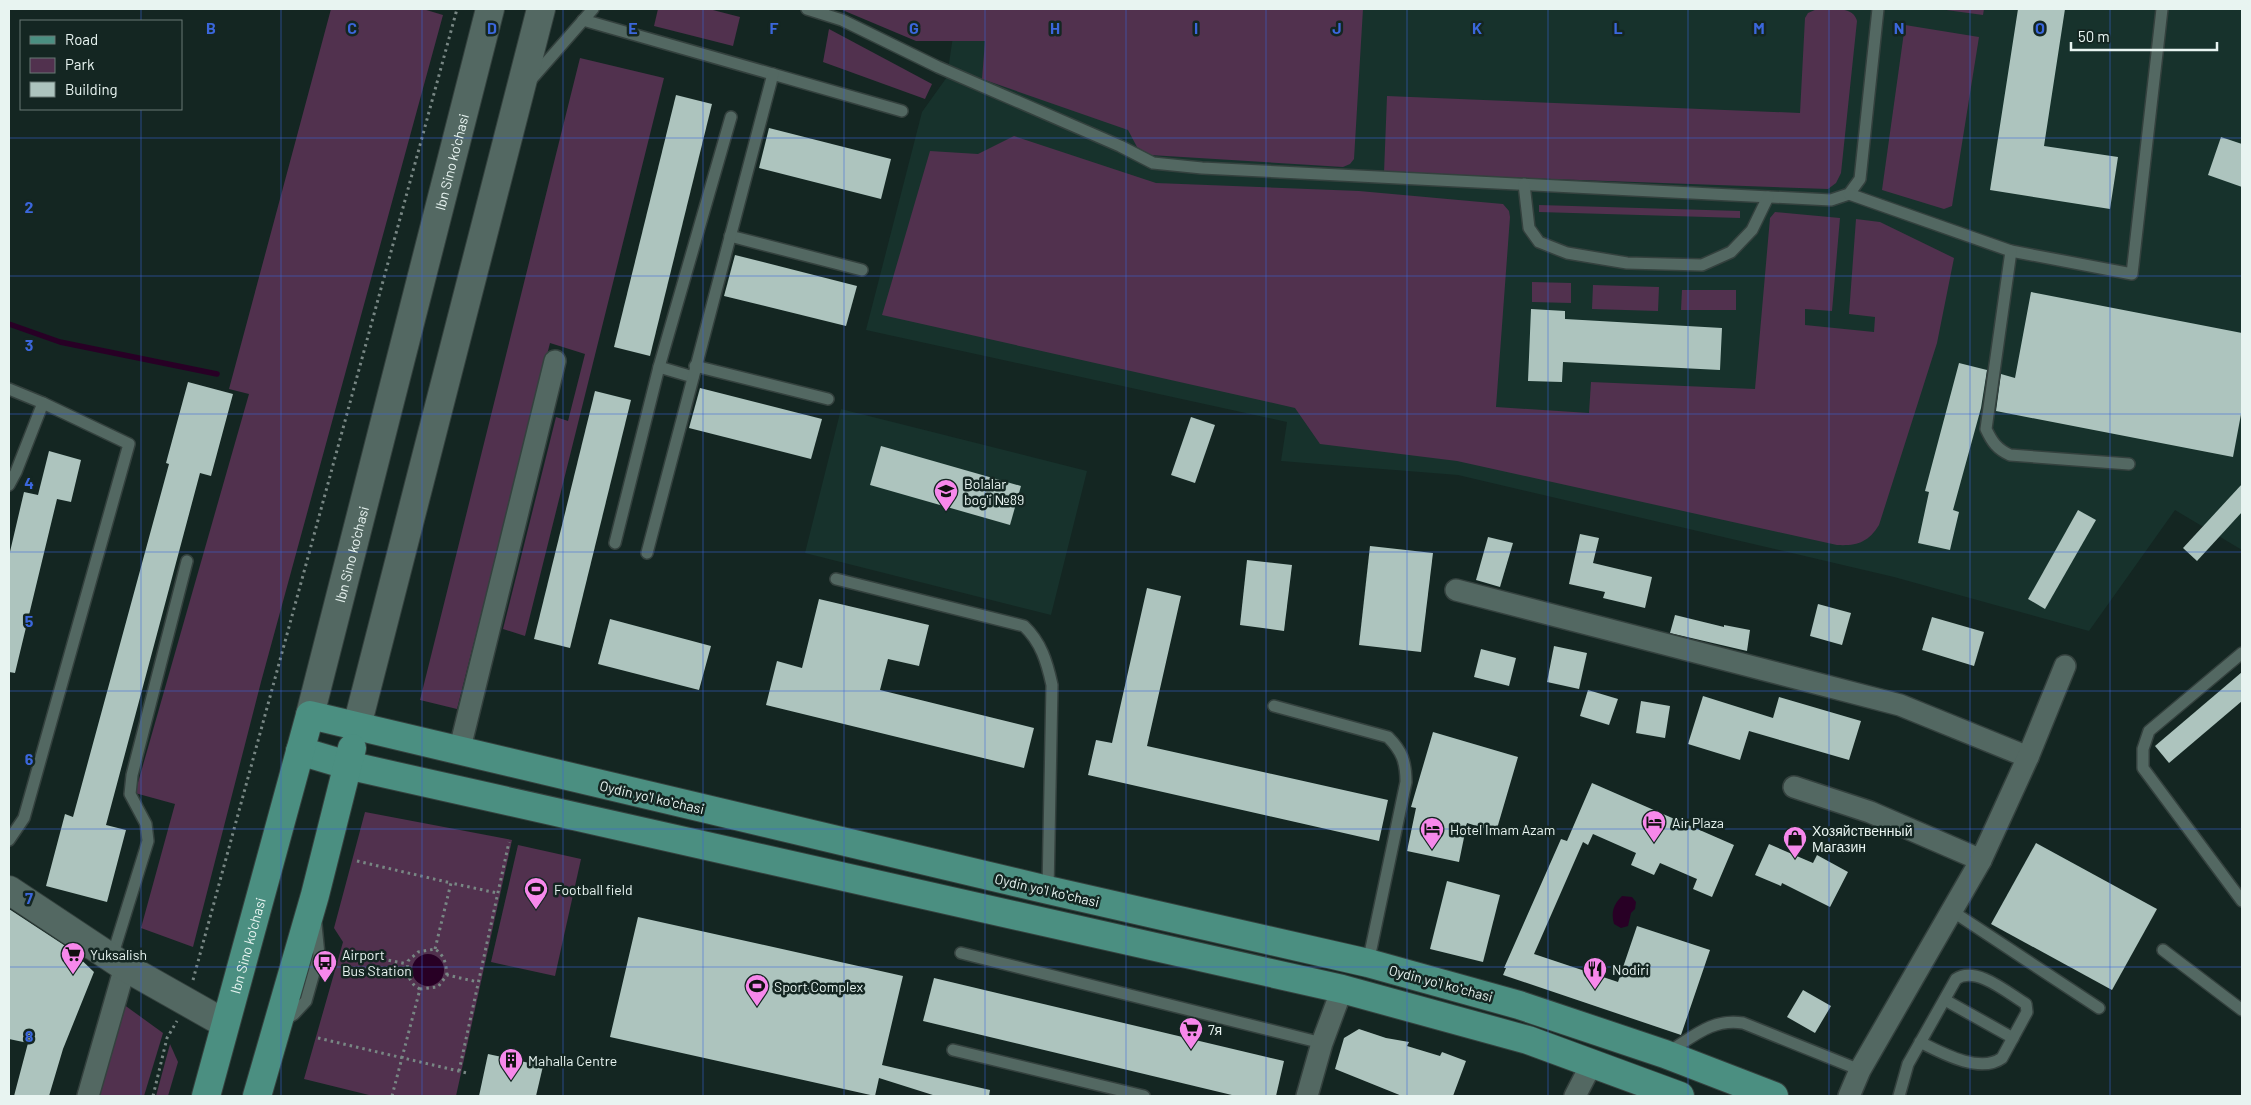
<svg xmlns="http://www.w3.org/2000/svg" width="2251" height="1105" viewBox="0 0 2251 1105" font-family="Barlow,sans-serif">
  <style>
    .built { fill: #17322c }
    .green { fill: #51314e }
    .water { fill: #280025 }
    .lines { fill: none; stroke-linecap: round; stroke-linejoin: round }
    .stream { stroke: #280025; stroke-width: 5.5 }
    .building { fill: #adc4be }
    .service-casing { stroke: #34413e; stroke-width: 14 }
    .minor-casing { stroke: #34413e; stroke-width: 24 }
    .tertiary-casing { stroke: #34413e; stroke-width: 30 }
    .secondary-casing { stroke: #34413e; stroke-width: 30 }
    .primary-casing { stroke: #34413e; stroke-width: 30 }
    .path { stroke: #788784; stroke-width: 3; stroke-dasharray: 2.5 4; stroke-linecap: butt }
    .service { stroke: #536862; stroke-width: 11 }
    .minor { stroke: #536862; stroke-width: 21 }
    .tertiary { stroke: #536862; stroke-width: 28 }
    .secondary { stroke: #536862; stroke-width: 28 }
    .primary { stroke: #4b8f81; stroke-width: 28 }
    .grid { fill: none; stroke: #3b67dc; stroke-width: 1; stroke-opacity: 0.55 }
    .labels { text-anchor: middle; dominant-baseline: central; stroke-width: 5; stroke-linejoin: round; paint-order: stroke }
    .street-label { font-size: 14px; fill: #e8f4f1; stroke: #142622 }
    .poi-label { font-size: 14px; fill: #e8f4f1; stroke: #142622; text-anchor: start }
    .grid-label { font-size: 16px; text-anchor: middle; font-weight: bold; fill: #3b67dc; stroke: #142622; stroke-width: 5; stroke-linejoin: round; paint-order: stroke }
  </style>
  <rect width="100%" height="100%" fill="#142622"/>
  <g class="built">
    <path d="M957,9H2242V550L2175,510L2089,631L1894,577L1458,475L1281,461L1287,422L866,330L922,112L947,77Z"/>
    <path d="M841,409L1087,471L1051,615L805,553Z"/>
  </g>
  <g class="green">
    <path d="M331,9H423L443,15L261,682L193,947L141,928L175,804L135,793L249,394L229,389Z"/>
    <path d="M658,9H709L740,17L733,46L654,26Z"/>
    <path d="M840,9H1363L1354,159L1350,164L1343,167L1150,155L1137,147L1128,130L982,79L985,41H916Z"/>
    <path d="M1817,9C1831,10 1853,5 1857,21L1841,173L1836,183L1828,189L1384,173L1387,96L1800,113L1805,18L1808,13Z"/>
    <path d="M1939,9H1984L1983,15Z"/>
    <path d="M1905,25L1979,37L1952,206L1944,209L1882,190Z"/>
    <path d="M829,29L932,84L925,99L823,62Z"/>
    <path d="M580,58L664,78L525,636L503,629L556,417L568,421L585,354L550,343L457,709L420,700Z"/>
    <path d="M1014,136L1156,183L1359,191L1503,204L1509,211L1510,217L1496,407L1589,413L1591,382L1755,389L1770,218L1775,212L1840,218L1832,311L1805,309V325L1874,332L1875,317L1849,314L1856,219L1880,222L1954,258L1937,343L1879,525C1868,543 1856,546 1837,545L1457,461L1320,444L1295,408L882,315L930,151L978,154Z"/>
    <path d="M1539,205L1740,211V218L1539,212Z"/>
    <path d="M1532,282L1571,283V303L1532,302Z"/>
    <path d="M1593,285L1659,287L1658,311L1592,309Z"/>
    <path d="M1682,290H1736V310H1681Z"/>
    <path d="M365,812L512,840L456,1096H373L304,1079L343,942L334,928Z"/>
    <path d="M518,845L581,859L555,976L491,962Z"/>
    <path d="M123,1004L163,1033L144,1096H95Z"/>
    <path d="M170,1044L178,1062L168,1096H156Z"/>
  </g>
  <g class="water">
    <path d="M1622,896L1632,897L1636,902L1635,909L1631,913L1628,926L1621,928L1614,924C1611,912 1613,905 1622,896Z"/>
    <circle cx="428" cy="970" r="16"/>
  </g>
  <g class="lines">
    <path class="stream" d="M9,324L60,342L217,374"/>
  </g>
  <g class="building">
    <path d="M2018,9H2065L2044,146L2118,157L2110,209L1990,190Z"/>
    <path d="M676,95L712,104L650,356L614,347Z"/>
    <path d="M769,128L891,159L881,199L759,168Z"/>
    <path d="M2221,137L2242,144V187L2208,175Z"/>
    <path d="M735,255L857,286L846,326L724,296Z"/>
    <path d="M2031,292L2242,333V409L2233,457L1996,411L2001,374L2015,378Z"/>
    <path d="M1531,309L1565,311V319L1722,328L1720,370L1563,362L1562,382L1528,381Z"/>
    <path d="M1959,363L1987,370L1981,408L1953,510L1959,512L1950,550L1918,543L1929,492L1925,491Z"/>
    <path d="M188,382L233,394L211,476L200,473L106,825L126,830L107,902L46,886L65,814L73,817L169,464L166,463Z"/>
    <path d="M700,388L822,419L811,459L689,428Z"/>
    <path d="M595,391L631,400L570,648L534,639Z"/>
    <path d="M1191,417L1215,425L1195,483L1171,475Z"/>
    <path d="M881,446L1021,486L1010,525L870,485Z"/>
    <path d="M49,451L81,460L71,502L57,499L15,673L9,672V556L24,492L38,495Z"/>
    <path d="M2242,484V512L2197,561L2183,548Z"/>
    <path d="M2078,510L2096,520L2045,609L2028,599Z"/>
    <path d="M1580,534L1599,538L1593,563L1652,577L1645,608L1603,598L1605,592L1569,584Z"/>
    <path d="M1488,537L1513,543L1500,587L1476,580Z"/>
    <path d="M1370,546L1433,553L1421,652L1359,645Z"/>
    <path d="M1247,560L1292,565L1284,631L1240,625Z"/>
    <path d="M1147,588L1181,596L1147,746L1388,800L1379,841L1088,775L1096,740L1112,743Z"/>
    <path d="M819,599L929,625L919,666L888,659L880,690L1034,728L1024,768L766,705L777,661L802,668Z"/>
    <path d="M1818,604L1851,613L1842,645L1810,636Z"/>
    <path d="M1675,615L1724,627V625L1750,630L1747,651L1670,633Z"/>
    <path d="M1932,617L1984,632L1974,666L1922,650Z"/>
    <path d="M610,619L711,646L699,690L598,664Z"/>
    <path d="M1554,646L1587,653L1579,689L1547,682Z"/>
    <path d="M1481,649L1516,658L1509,686L1474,677Z"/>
    <path d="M2242,672V701L2169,763L2155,746Z"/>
    <path d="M1588,690L1618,699L1609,725L1580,716Z"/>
    <path d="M1703,696L1773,718L1779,697L1861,721L1849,760L1749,731L1740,760L1688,744Z"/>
    <path d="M1641,701L1670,706L1665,738L1636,733Z"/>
    <path d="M1433,732L1518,757L1496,832L1467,823L1459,862L1407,851L1416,808L1411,807Z"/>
    <path d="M1592,783L1734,845L1712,897L1693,889L1697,879L1660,863L1654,875L1631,865L1636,853L1593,834L1588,845L1583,842L1534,954L1618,982L1637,926L1710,950L1681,1035L1503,975L1506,968H1504L1561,839L1567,841Z"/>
    <path d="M2036,843L2157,909L2112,990L1991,924Z"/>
    <path d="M1769,844L1813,863L1817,855L1848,872L1830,907L1782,883L1781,886L1755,875Z"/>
    <path d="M1447,881L1500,895L1483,962L1430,949Z"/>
    <path d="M9,909L70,949L94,972L63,1049L49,1096H14L28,1043L9,1039Z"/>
    <path d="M638,917L903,976L882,1065L990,1090L989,1096H936L879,1078L875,1096L610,1037Z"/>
    <path d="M934,978L1284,1061L1276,1096H1236L923,1021Z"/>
    <path d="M1803,990L1831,1006L1815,1033L1787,1017Z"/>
    <path d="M1359,1029L1386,1038L1409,1042L1407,1046L1440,1056L1442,1052L1466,1061L1453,1096H1402L1335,1069L1344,1038Z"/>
    <path d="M488,1054L543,1066L536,1096H479Z"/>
  </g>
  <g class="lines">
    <g class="service-casing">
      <g id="service">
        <path d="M807,9L842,20L938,67L1120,146L1153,163L1202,168L1831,200L1849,194L1860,179L1878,9"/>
        <path d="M583,20L902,111"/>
        <path d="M530,81L593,9"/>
        <path d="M1524,184L1529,228L1539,242L1567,253L1627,263L1702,265L1731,252L1752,230L1768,197"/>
        <path d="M1849,194L2011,251L2132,274L2162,9"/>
        <path d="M730,236L862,270"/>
        <path d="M2011,251L1986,429C1992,442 1997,449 2010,455L2129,464"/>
        <path d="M695,366L828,399"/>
        <path d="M659,367L693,377"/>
        <path d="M9,389L43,403"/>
        <path d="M9,485L16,472L43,403L129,444L24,818L9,840"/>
        <path d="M615,543L659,367L731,117"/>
        <path d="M647,553L773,74"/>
        <path d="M836,579L1024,626C1041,642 1047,662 1052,685L1048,890"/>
        <path d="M2242,653L2149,731L2143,749V768L2242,901"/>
        <path d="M1274,706L1388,737C1402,751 1406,762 1406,782L1368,963"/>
        <path d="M1952,911L2099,1008"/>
        <path d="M2163,950L2242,1010"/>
        <path d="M961,953L1322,1043"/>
        <path d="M112,957L148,841L146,824L130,794L132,775L187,561"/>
        <path d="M1945,1000L2013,1038"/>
        <path d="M283,1021L294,1014L306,1001L319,955L316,925"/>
        <path d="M953,1050L1144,1096"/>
        <path d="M1667,1053C1693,1037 1712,1018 1743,1023L1860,1070"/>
        <path d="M1899,1096L1908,1064L1956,979C1976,965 2009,994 2026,1004L2027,1012L2002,1058C1980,1074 1942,1053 1920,1042"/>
      </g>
    </g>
    <g class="minor-casing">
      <g id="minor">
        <path d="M1456,590L1900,705L2028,757"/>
        <path d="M459,752L555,361"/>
        <path d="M1794,787L1870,812L1981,860"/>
        <path d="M88,1096L125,967"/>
        <path d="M1307,1096L1322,1043L1342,989"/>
        <path d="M1575,1096L1592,1063"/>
        <path d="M1849,1096L1860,1070L1981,860L2028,757L2065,666"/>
      </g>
    </g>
    <g class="tertiary-casing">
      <path id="tertiary" d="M9,890L125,967L224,1023"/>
    </g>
    <g class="secondary-casing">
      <g id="secondary">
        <path id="s1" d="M310,715L490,9"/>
        <path d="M357,726L541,9"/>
      </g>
    </g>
    <g class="primary-casing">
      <g id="primary">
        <path d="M300,751L347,765L1342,989L1528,1040L1680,1096"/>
        <path id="s2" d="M206,1096L310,715L1048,890L1368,963L1519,1005L1665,1054L1774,1096"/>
        <path d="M257,1096L315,895L352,748"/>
      </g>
    </g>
    <g class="path">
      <path d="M357,861L451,883"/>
      <path d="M435,949L451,883L497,893"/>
      <path d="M344,951L407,964"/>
      <path d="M193,980L457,9"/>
      <path d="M420,989C409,984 406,972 408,961L418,952L435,949C445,956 446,964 447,975"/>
      <path d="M318,1038L467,1073"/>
      <path d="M459,1071L509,842"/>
      <path d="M153,1096L167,1038L177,1021"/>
      <path d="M392,1096L420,989L438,987L447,975L478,982"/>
    </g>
    <use href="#service" class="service"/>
    <use href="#minor" class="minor"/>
    <use href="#tertiary" class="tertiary"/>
    <use href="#secondary" class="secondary"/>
    <use href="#primary" class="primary"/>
  </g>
  <path class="grid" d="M141,9V21M281,9V1096M422,9V1096M563,9V1096M703,9V1096M844,9V1096M985,9V1096M1126,9V1096M1266,9V1096M1407,9V1096M1548,9V1096M1688,9V1096M1829,9V1096M1970,9V1096M2110,9V1096M141,109V1096M9,138H2242M9,276H2242M9,414H2242M9,552H2242M9,691H2242M9,829H2242M9,967H2242"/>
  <defs>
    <g id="school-pin" transform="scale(1.25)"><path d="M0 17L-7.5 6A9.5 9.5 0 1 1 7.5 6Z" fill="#f788eb" stroke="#142622"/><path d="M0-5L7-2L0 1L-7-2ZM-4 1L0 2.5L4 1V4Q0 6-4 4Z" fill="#111"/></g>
    <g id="hotel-pin" transform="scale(1.25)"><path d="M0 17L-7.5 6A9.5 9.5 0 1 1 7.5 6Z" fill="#f788eb" stroke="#142622"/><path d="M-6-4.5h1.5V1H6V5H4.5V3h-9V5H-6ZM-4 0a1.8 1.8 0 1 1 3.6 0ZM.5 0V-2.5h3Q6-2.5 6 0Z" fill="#111"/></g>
    <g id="shop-pin" transform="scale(1.25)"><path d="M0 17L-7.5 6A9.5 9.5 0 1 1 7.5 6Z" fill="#f788eb" stroke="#142622"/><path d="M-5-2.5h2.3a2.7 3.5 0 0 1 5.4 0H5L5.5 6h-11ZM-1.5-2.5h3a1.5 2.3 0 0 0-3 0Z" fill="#111"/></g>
    <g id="stadium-pin" transform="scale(1.25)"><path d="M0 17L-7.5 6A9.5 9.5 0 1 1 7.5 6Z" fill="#f788eb" stroke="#142622"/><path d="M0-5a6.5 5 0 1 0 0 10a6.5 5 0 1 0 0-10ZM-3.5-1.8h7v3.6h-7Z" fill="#111"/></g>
    <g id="supermarket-pin" transform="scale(1.25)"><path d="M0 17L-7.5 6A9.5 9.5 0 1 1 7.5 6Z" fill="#f788eb" stroke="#142622"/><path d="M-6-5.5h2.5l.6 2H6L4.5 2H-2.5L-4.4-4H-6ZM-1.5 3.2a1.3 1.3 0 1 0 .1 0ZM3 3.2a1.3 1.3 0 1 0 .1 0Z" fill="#111"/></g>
    <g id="bus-pin" transform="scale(1.25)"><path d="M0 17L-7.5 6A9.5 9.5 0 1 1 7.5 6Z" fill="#f788eb" stroke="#142622"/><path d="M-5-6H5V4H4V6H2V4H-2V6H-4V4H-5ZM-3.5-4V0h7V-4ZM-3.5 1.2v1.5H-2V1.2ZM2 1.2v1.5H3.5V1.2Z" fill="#111"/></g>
    <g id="restaurant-pin" transform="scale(1.25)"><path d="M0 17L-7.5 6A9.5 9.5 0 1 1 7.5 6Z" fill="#f788eb" stroke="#142622"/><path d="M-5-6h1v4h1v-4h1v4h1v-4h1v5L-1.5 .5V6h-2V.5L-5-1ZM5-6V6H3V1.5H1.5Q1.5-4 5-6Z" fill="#111"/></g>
    <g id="building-pin" transform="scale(1.25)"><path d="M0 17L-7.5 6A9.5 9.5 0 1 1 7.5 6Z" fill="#f788eb" stroke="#142622"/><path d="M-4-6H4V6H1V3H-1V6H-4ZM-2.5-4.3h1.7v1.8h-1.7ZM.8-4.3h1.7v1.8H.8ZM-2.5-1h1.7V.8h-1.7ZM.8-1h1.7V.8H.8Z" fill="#111"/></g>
  </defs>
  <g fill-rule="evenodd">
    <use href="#school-pin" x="946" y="491"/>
    <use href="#hotel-pin" x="1654" y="822"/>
    <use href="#hotel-pin" x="1432" y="829"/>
    <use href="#shop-pin" x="1795" y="838"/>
    <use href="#stadium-pin" x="536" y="889"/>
    <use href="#supermarket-pin" x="73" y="954"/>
    <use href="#bus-pin" x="325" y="962"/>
    <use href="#restaurant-pin" x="1595" y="969"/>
    <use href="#stadium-pin" x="757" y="986"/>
    <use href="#supermarket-pin" x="1191" y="1029"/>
    <use href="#building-pin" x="511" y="1060"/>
  </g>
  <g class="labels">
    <g class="street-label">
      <text stroke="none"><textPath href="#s1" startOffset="571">Ibn Sino ko'chasi</textPath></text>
      <text stroke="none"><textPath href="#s1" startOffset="166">Ibn Sino ko'chasi</textPath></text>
      <text transform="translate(652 797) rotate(13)">Oydin yoʻl koʻchasi</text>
      <text transform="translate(1047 890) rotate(13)">Oydin yoʻl koʻchasi</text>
      <text stroke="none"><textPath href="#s2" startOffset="156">Ibn Sino ko'chasi</textPath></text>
      <text transform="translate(1441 983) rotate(15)">Oydin yoʻl koʻchasi</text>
    </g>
    <g class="poi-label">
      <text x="964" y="483">Bolalar<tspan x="964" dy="16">bog'i №89</tspan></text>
      <text x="1672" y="822">Air Plaza</text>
      <text x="1450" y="829">Hotel Imam Azam</text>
      <text x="1812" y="830">Хозяйственный<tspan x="1812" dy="16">Магазин</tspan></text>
      <text x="554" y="889">Football field</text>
      <text x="90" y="954">Yuksalish</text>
      <text x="342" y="954">Airport<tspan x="342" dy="16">Bus Station</tspan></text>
      <text x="1612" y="969">Nodiri</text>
      <text x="774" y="986">Sport Complex</text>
      <text x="1208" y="1029">7я</text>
      <text x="528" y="1060">Mahalla Centre</text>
    </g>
  </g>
  <g class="grid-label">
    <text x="211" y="34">B</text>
    <text x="352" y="34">C</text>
    <text x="492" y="34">D</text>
    <text x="633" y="34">E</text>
    <text x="774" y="34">F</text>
    <text x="914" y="34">G</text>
    <text x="1055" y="34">H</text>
    <text x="1196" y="34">I</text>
    <text x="1337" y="34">J</text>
    <text x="1477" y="34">K</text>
    <text x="1618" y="34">L</text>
    <text x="1759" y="34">M</text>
    <text x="1899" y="34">N</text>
    <text x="2040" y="34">O</text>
    <text x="29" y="213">2</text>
    <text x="29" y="351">3</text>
    <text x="29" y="489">4</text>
    <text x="29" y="627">5</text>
    <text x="29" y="765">6</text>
    <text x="29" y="904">7</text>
    <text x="29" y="1042">8</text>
  </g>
  <rect width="2251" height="1105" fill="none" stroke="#e8f4f1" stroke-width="20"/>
  <rect x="20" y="20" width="162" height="90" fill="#142622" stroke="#697875"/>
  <rect x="30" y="36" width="25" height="8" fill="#4b8f81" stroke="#697875"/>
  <text x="65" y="45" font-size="15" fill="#e8f4f1">Road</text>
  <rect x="30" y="58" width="25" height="15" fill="#51314e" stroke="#697875"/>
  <text x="65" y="70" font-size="15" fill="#e8f4f1">Park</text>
  <rect x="30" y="82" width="25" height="15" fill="#adc4be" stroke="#697875"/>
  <text x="65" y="95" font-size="15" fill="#e8f4f1">Building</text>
  <path d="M2071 42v8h146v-8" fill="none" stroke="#e8f4f1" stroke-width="2.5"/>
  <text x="2078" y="42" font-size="15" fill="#e8f4f1" stroke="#142622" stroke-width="4" paint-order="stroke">50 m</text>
</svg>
